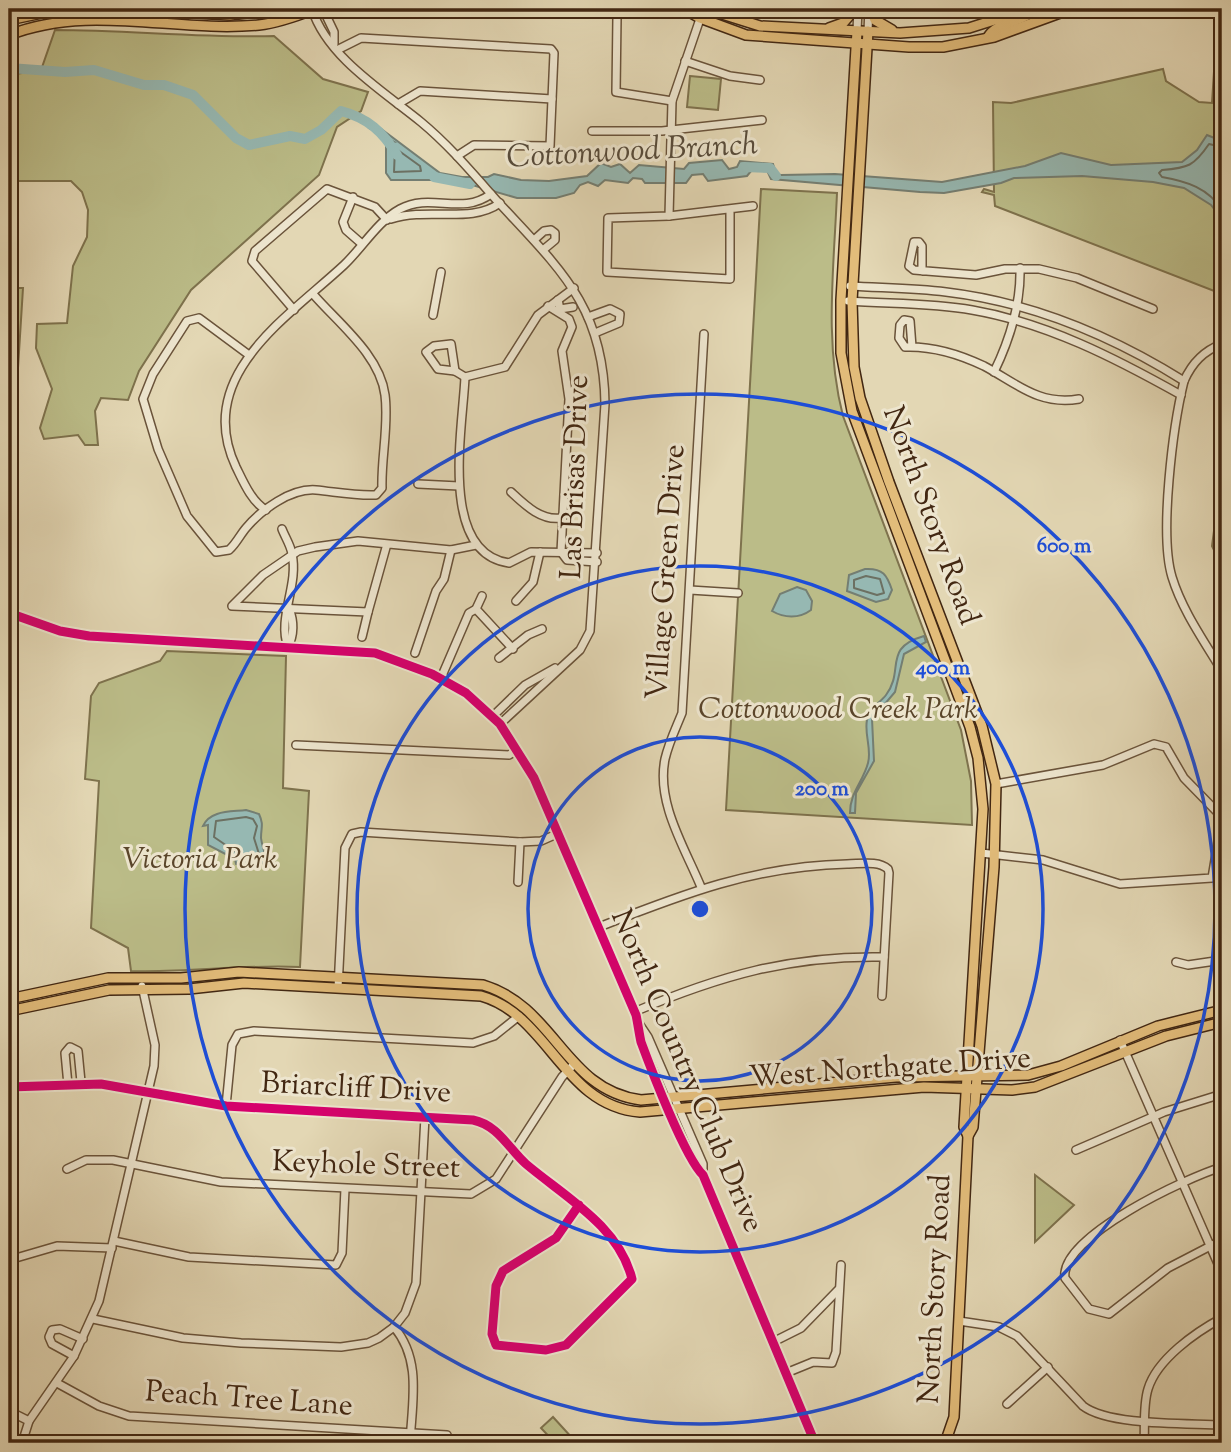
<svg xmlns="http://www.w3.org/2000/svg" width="1231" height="1452" viewBox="0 0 1231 1452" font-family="'Sorts Mill Goudy',serif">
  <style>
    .green { fill: #bbbc88; stroke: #7e724d; stroke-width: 2 }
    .water { fill: #96b8b2; stroke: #747e72; stroke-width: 2 }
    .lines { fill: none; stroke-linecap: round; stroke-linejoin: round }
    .shore { stroke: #6c7062; stroke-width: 2 }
    .river { stroke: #96b8b2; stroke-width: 10 }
    .minor-casing { stroke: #6a533a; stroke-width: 10 }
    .major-casing { stroke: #422712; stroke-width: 12 }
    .minor { stroke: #ede5ce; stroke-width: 7 }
    .major { stroke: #e2bc7a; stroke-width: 9 }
    .cycleway-casing { stroke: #ede5ce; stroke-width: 13 }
    .cycleway { stroke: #d6006c; stroke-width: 9 }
    .ring { fill: none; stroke: #1d4ed8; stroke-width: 3.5 }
    .labels { text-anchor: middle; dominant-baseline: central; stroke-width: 6; stroke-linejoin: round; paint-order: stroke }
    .street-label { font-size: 30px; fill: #422712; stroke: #ede5ce }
    .park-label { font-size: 30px; font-style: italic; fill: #5a452a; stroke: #ede5ce }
    .water-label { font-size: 32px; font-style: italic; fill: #574b3a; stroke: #ede5ce }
    .centre { fill: #1d4ed8; stroke: #ede5ce; stroke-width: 3.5 }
    .ring-label { font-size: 21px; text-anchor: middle; font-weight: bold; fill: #1d4ed8; stroke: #ede5ce; stroke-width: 6; stroke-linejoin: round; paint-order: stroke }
  </style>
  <rect width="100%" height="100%" fill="#e3d7b4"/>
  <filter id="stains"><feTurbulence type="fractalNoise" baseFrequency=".00286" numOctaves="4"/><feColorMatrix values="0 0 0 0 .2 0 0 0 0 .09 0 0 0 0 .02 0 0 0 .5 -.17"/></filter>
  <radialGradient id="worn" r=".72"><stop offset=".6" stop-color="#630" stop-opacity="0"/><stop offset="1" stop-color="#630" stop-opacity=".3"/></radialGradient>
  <g class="green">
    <path d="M1218,9H1222V294L995,206L994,195L982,192L984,189L994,192L993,102L1011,103L1163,69L1166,81L1199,102L1212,103Z"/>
    <path d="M55,30C128,30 201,38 274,36L323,79L368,92L361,111L337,127L319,175L191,290L139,371L128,400L101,398L95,411L98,445H85L78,435L44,439L40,428L52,389L36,348L37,324L67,323L73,266L87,237L88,210L82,192L71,181H9V75L41,70Z"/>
    <path d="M690,76L721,79L718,110L687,107Z"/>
    <path d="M761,189L837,193C834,268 824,343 843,416L961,730L971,781L972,825L726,810Z"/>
    <path d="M9,288H23L17,384L9,383Z"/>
    <path d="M1222,470V566L1212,546Z"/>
    <path d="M167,651L286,656L283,788L309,791L300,967C243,964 188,973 131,971L128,948L91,928L99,781L85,779L91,696L99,683L160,661Z"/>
    <path d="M1035,1175L1074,1205L1035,1242Z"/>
    <path d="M553,1417L574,1440L571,1443H555L541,1428Z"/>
  </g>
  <g class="water">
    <path d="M372,122L440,173L462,177H488L494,174L521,180L549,181L587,176L601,163L611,167L620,164L630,173L639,165L684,169L689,163L722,160L729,169L737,167L740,161L773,164L776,174L781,175L835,174L942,182L1025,166L1061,153L1111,165L1182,162L1197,150L1207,135L1222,141V219L1211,205L1184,188L1153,182L1082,176L1014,178L1001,183L944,193L920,192L771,179L764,164L756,165L747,176L708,181L703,174L692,175L686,183H645L642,179L633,178L628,183L605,180L598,186L588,182L580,185L574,193L556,198H517L455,180H391L386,173V143L394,142L369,128Z"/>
    <path d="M865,569C883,568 887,575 892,590L888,599L876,602L847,591L849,575Z"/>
    <path d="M797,587L806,590L812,601L811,610C799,619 784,618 772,611L780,594Z"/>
    <path d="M924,636L926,642L904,654L895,692L872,719L874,761L856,793L855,813H850C850,792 863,782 868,763C872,749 864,734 867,720C869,708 880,703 886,695C905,670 882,648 924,636Z"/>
    <path d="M246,810L259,814C264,825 261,827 261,838C262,847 266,853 266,863L246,866L236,864L235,859L208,845V825L203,826C210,810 231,812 246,810Z"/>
  </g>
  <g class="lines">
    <g class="shore">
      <path d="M1222,147L1209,144C1194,166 1188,168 1162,170L1159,173L1162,177C1185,181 1210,188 1222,211"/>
      <path d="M395,148L420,166L421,171L394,172Z"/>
      <path d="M866,576L880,579L884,593L877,595L854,588V580Z"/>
      <path d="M246,817L253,819L257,826L254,838L259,854L246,859L214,837L216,821Z"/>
    </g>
    <g class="river">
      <path d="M9,68L65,72L94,70L144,85H164L193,95L236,138L249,145L290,136L305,139L321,130L341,111C368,118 383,132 397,155"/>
      <path d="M744,167L770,168L776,176"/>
      <path d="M434,177L470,184"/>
    </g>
    <g class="minor-casing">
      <g id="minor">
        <path d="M312,9C327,57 383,91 421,122C450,146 474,175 499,203C560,269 604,307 605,404L590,631L580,650L500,724"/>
        <path d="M323,9L334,32V44"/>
        <path d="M461,9V10"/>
        <path d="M620,9L617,17L616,92L672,101"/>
        <path d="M857,31L858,9"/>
        <path d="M868,31L869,9"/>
        <path d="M337,50L361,38L551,49L554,53L550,146L474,145L457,156"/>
        <path d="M685,61L730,76L760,80"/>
        <path d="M398,104L420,91L552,99"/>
        <path d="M592,131H662L762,120"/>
        <path d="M353,197L343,222L346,230L362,244"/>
        <path d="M730,209V279L607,272L608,218L669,216L753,206"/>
        <path d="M669,216L672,101L701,16"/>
        <path d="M391,219C429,207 471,224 500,203"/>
        <path d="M534,240L544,231L551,230L555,233V240L543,250"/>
        <path d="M922,271V246L919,242H914L909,266L914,270L976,275L1005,269H1039L1077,278L1153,309"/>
        <path d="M850,286C882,288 914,288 946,292C1030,302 1112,336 1184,381"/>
        <path d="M558,300L560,309L573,307"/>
        <path d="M848,301C890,304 931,303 972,310C1047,323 1115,358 1181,395"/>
        <path d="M548,306L569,319L572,327L562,351L569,399L561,552"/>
        <path d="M294,310L252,261L255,251L327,189L375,207L387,220"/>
        <path d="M433,315L441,272"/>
        <path d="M588,317L610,309L620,314L619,323L595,333"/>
        <path d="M451,344L455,371L438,369L426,352L434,346Z"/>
        <path d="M1222,344C1203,351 1192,363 1184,381C1173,426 1159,534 1172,577C1182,610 1204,641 1222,671"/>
        <path d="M912,347L910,321L904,320L900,325L899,338L905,347C932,346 959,354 984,366C1016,383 1039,406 1079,399"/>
        <path d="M249,355L199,318L187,321L153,374L143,399L158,449L187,516L216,552L229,550C236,544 240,535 246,528C261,510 291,488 316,490C336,492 356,496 376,495L382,488C381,458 389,425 385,395C380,355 338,323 313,294"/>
        <path d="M455,371L465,377L505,367L538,315L574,288"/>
        <path d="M994,372C1009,341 1021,304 1020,268"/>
        <path d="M465,377C463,427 438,553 509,563L531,552L597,553"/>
        <path d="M418,484L459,486"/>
        <path d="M511,492C525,505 541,521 561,518"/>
        <path d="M266,510C251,501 243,481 236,467C193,376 287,318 344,265C362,248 378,221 400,209C431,192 461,216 491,194"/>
        <path d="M282,529C285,537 291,546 292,554C299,585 277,618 288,647"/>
        <path d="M387,544L368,612L232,606L263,575L298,551L315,547L358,541L451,550L476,545"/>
        <path d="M561,552L567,560L597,562"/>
        <path d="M690,590L738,593"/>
        <path d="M516,601L533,582L540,552"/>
        <path d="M476,609L513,649"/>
        <path d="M9,613L60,631L89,636L375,653L432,674L466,693L500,724L534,778L636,1015C638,1024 639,1033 641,1042C651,1069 685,1158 703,1175L815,1443"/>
        <path d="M362,637L368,612"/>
        <path d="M288,647C294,635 294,621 289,608"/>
        <path d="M415,653L436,591L444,579L451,550"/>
        <path d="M499,658L528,635L542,629"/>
        <path d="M441,678L469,613L476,609L482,596"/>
        <path d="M493,716L525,685L555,668"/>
        <path d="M296,745L509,755L517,750"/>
        <path d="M981,853L1043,860L1120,884L1212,878L1222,817L1184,778L1166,747L1154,744L1103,765L996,784"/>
        <path d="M518,882L520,842"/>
        <path d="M701,887C685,848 656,803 665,759C669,742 676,728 682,713L704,334"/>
        <path d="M599,927C683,894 755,866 847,864C860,864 878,860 888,869L889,873L882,996"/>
        <path d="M1176,962L1188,965L1222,960"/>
        <path d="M338,988L345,848L352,834L361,832L520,842L541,841L559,833"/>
        <path d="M634,1012C719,976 791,955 884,957"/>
        <path d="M640,1025L648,1037L703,1164V1175"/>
        <path d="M1120,1040L1222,1273"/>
        <path d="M68,1085L65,1053L70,1047L78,1051L81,1082"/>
        <path d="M9,1087L101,1084L226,1106L473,1120C498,1125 509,1149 526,1164C565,1197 619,1226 632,1279L566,1345L546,1350L496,1345L492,1334L496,1286L503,1271L556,1238L579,1205"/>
        <path d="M226,1106L232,1045L238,1034L254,1031L473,1043L494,1036L519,1016"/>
        <path d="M1076,1150L1164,1112L1222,1094"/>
        <path d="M1222,1167C1188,1177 1059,1237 1065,1278L1089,1309L1109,1314L1168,1268L1222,1240"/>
        <path d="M67,1169L86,1160H113L221,1182L471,1194L496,1179L562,1077L575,1063"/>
        <path d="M114,1241L189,1257L336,1265L342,1253L345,1189"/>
        <path d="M9,1260L57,1246L112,1248"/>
        <path d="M93,1319L183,1338L241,1343L341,1347L368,1343L379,1338L394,1327L405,1313L416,1283L425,1117"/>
        <path d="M959,1321L999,1327L1017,1336L1083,1406C1109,1426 1188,1423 1222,1425"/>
        <path d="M394,1327C422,1360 412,1402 410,1443"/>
        <path d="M773,1342L801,1328L838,1290"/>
        <path d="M74,1356L52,1344L49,1337L52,1330L60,1329L83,1339"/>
        <path d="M786,1373L813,1362L832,1363L836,1352L841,1265"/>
        <path d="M57,1383L99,1406L129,1416L447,1435"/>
        <path d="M1007,1404L1048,1367"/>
        <path d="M9,1411L29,1421"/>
        <path d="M22,1443L29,1421L74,1356L99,1301L154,1066L155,1045L142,986"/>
        <path d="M1144,1443C1145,1426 1143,1405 1148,1389C1157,1359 1196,1332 1222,1318"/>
      </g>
    </g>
    <g class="major-casing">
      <g id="major">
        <path d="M122,9L230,15L280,9"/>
        <path d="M684,9L700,18L746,35L909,47H943L994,37L1071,9"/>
        <path d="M706,9L760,26L900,33L969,28L1029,9"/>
        <path d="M870,9L875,20L892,30"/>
        <path d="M9,20L61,9"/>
        <path d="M829,28L843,23L855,9"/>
        <path d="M857,31L841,300V353L852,411L970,727L978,758L983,809L964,1127L968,1136L954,1417L945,1443"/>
        <path d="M868,31L852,301L854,367L860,398L889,482L982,726L996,784L994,867L973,1127L968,1136"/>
        <path d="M9,35C90,3 175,33 259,25C278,23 297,16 315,9"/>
        <path d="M988,37C997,22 1023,22 1036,9"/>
        <path d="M9,999L108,978H181L239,972L483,985C556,1007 564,1090 641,1100L896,1077L1028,1075L1061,1066L1158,1026L1222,1010"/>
        <path d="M9,1011L109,990L189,989L244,983L481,996C549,1015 563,1106 640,1112L924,1087L1012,1090L1035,1087L1166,1036L1222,1022"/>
      </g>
    </g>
    <use href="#minor" class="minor"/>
    <use href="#major" class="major"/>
    <g class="cycleway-casing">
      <g id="cycleway">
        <path d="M9,613L60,631L89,636L375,653L432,674L466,693L500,724L534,778L636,1015C638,1024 639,1033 641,1042C651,1069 685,1158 703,1175L815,1443"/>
        <path d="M9,1087L101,1084L226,1106L473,1120C498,1125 509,1149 526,1164C565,1197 619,1226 632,1279L566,1345L546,1350L496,1345L492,1334L496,1286L503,1271L556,1238L579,1205"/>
      </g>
    </g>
    <use href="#cycleway" class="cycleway"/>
  </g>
  <g class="ring">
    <circle cx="700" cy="909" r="172"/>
    <circle cx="700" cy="909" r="343"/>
    <circle cx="700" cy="909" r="515"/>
  </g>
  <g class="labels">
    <g class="street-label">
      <text transform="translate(576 477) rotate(-88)">Las Brisas Drive</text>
      <text transform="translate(930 516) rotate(70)">North Story Road</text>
      <text transform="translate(667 572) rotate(-86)">Village Green Drive</text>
      <text transform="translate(890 1069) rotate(-4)">West Northgate Drive</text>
      <text transform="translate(686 1071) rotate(67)">North Country Club Drive</text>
      <text transform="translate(356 1089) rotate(3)">Briarcliff Drive</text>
      <text transform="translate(366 1166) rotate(2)">Keyhole Street</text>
      <text transform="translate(936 1289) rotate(-87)">North Story Road</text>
      <text transform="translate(249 1400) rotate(4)">Peach Tree Lane</text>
    </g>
    <g class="park-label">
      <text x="838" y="710">Cottonwood Creek Park</text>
      <text x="200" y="860">Victoria Park</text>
    </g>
    <g class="water-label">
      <text transform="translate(632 152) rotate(-3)">Cottonwood Branch</text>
    </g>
  </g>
  <circle cx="700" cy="909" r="10" class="centre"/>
  <g class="ring-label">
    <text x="1064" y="552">600 m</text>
    <text x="943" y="674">400 m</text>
    <text x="822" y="795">200 m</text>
  </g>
  <rect width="1231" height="1452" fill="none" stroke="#e3d7b4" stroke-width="35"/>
  <rect x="10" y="10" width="1210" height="1431" fill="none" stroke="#422712" stroke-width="3.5"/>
  <rect x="18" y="18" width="1196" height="1417" fill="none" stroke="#422712" stroke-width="2"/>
  <rect width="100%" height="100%" filter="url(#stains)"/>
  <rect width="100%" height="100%" fill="url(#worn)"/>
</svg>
